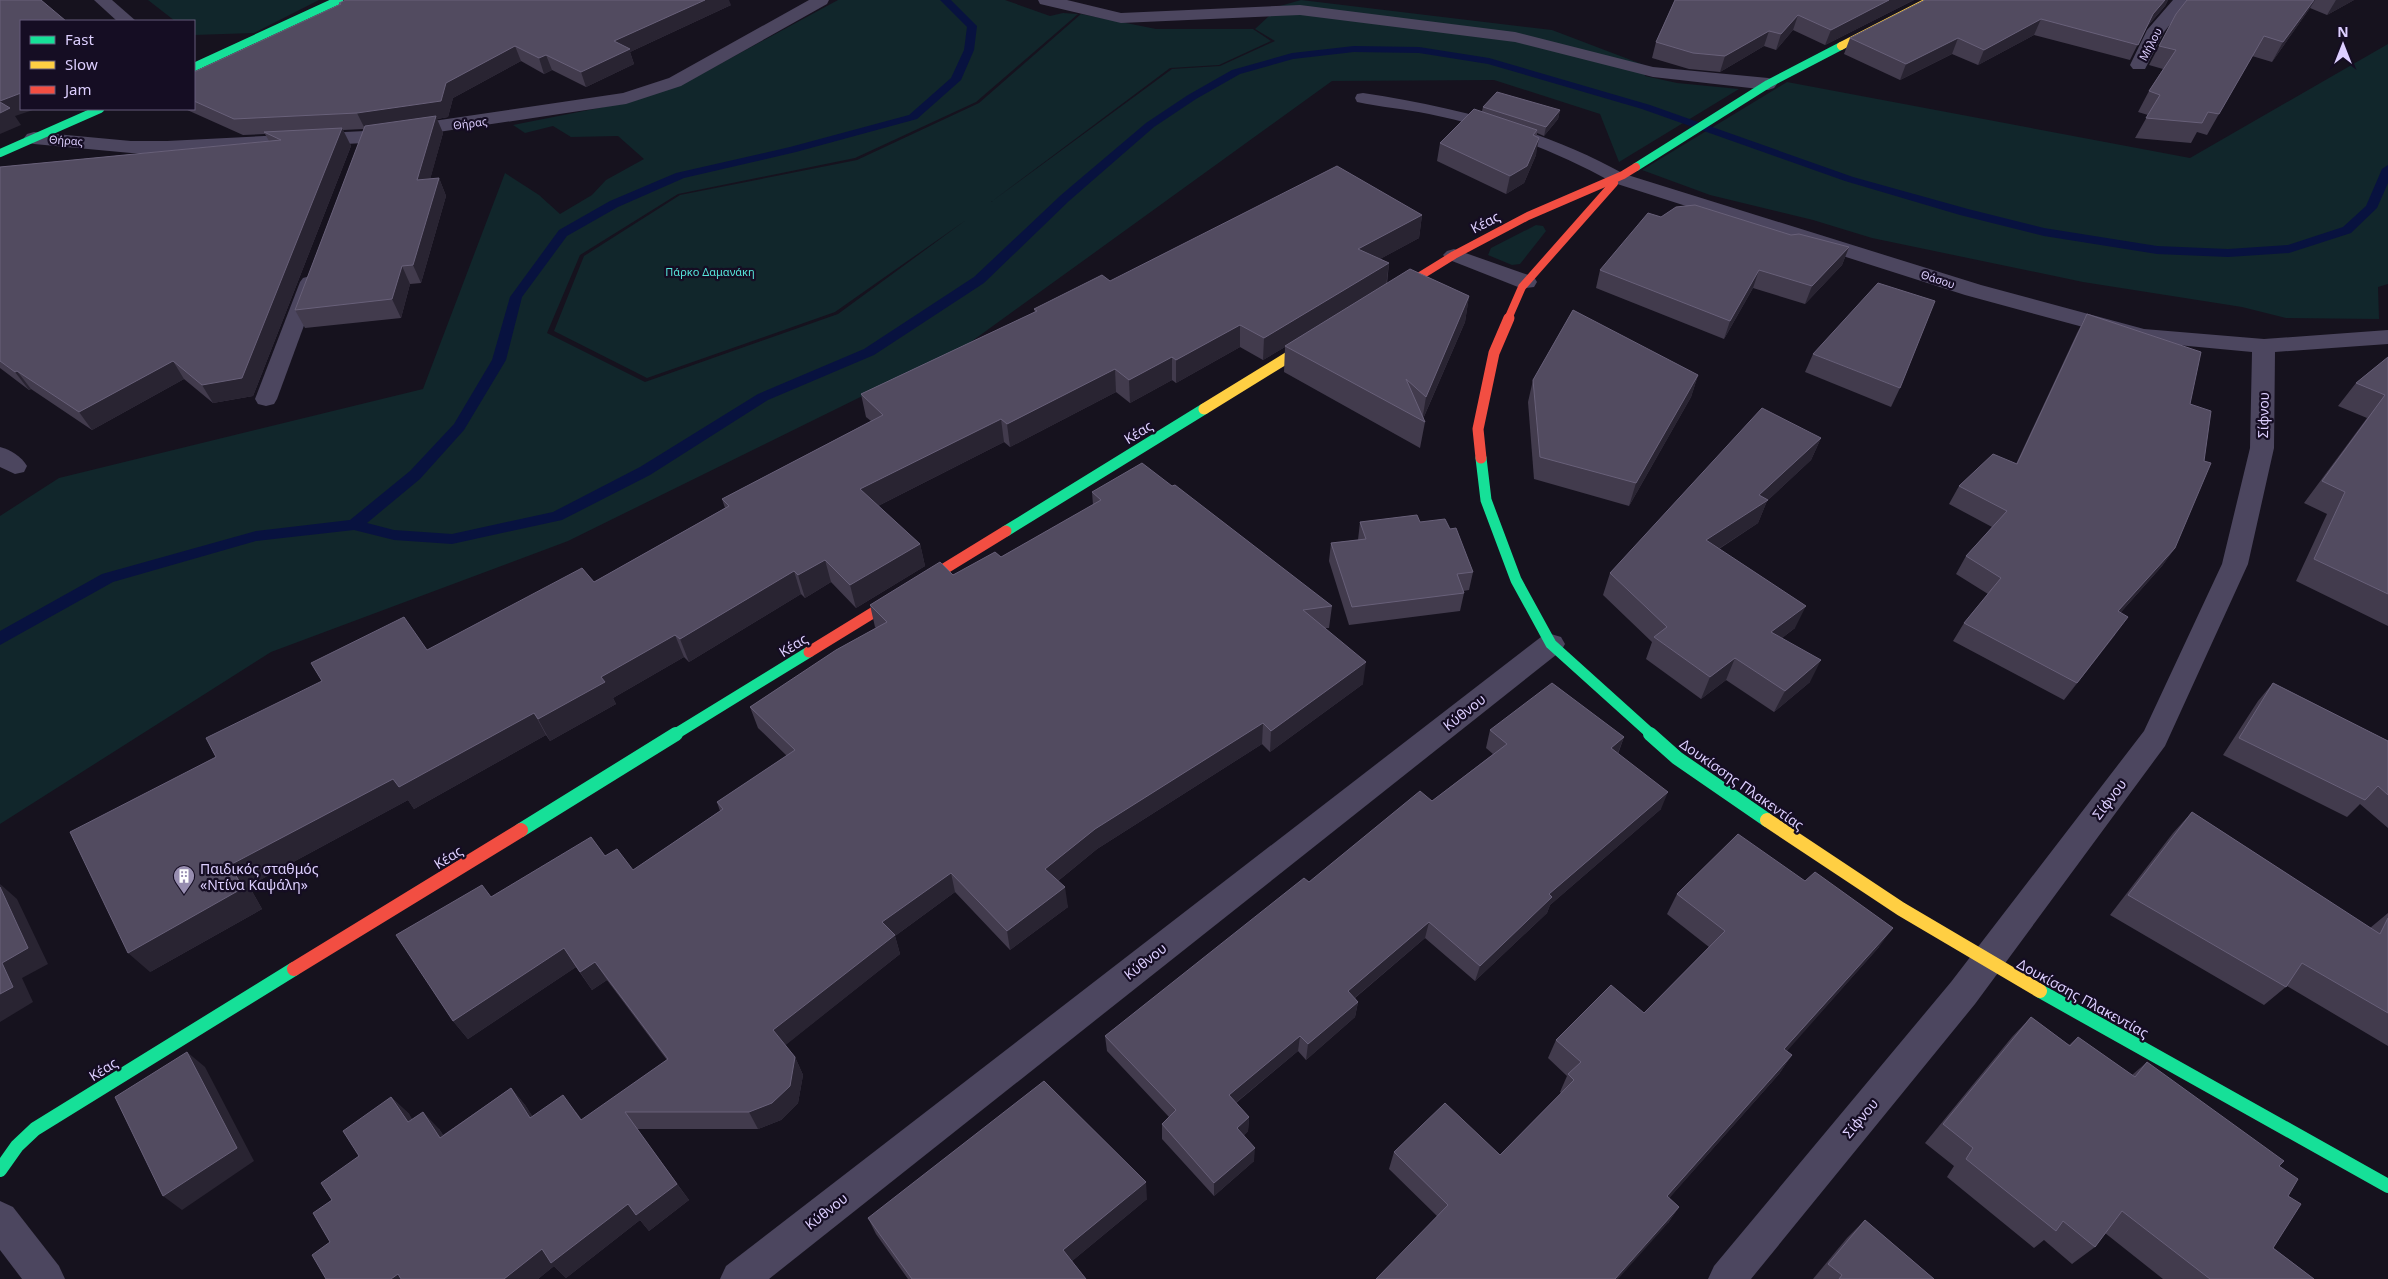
<svg xmlns="http://www.w3.org/2000/svg" width="2388" height="1279" viewBox="0 0 2388 1279" font-family="'Noto Sans',sans-serif">
  <style>
    .green { fill: #11262b }
    .lines { fill: none; stroke-linecap: round; stroke-linejoin: round }
    .stream { fill: #08123f; fill-rule: evenodd }
    .lane { fill: #4c465f; fill-rule: evenodd }
    .street { fill: #4c465f; fill-rule: evenodd }
    .fast-far2 { stroke: #16e098; stroke-width: 8 }
    .fast-far1 { stroke: #16e098; stroke-width: 11 }
    .fast { stroke: #16e098; stroke-width: 14 }
    .slow-far2 { stroke: #ffcf43; stroke-width: 8 }
    .slow-far1 { stroke: #ffcf43; stroke-width: 11 }
    .slow { stroke: #ffcf43; stroke-width: 14 }
    .jam-far2 { stroke: #f24e42; stroke-width: 8 }
    .jam-far1 { stroke: #f24e42; stroke-width: 11 }
    .jam { stroke: #f24e42; stroke-width: 14 }
    .wall { fill: #423b4d }
    .shaded-wall { fill: #292432 }
    .building { fill: #524b60; stroke: #686079 }
    .labels { text-anchor: middle; dominant-baseline: central; stroke-width: 4.5; stroke-linejoin: round; paint-order: stroke }
    .far-street-label { font-size: 11px; fill: #ddcfff; stroke: #150d23 }
    .far-park-label { font-size: 11px; fill: #56e4da; stroke: #150d23 }
    .street-label { font-size: 14px; fill: #ddcfff; stroke: #150d23 }
    .poi-label { font-size: 14px; fill: #ddcfff; stroke: #150d23; text-anchor: start }
  </style>
  <rect width="100%" height="100%" fill="#16121e"/>
  <g class="green">
    <path d="M148,0H319L254,33L194,35V21H175Z"/>
    <path d="M838,0H1005L1050,16L1063,13L1078,14L976,102L855,158L678,194L580,255L547,333L645,382L838,314L966,220L835,312L647,378L554,331L584,256L680,195L857,160L979,103L1081,14L1156,29H1253L1271,41L1219,65L1170,68L991,202L1172,69L1220,66L1275,41L1255,29L1280,6L1301,0L1552,30L1644,65L1645,76L1677,83L1739,89L1619,162L1600,114L1494,80L1332,81L968,344L568,541L271,652L0,824V516L59,478L423,389L505,173L539,195L560,214L592,195L606,180L644,159L618,136L571,137L553,126L525,133L513,125L629,102L681,85Z"/>
    <path d="M2388,44V284L2378,287L2379,319L2286,318L2242,307L2083,282L1872,238L1813,220L1710,195L1642,170L1787,82L2190,158Z"/>
    <path d="M1536,225L1543,226L1546,231L1520,264L1512,265L1488,255L1491,248Z"/>
  </g>
  <g class="lines">
    <path class="stream" d="M940,0H951L977,26L974,50L961,80L917,119L796,152L684,178L618,207L567,236L522,297L506,360L464,430L420,479L367,523L394,530L452,534L553,512L640,467L758,394L864,349L974,277L1061,195L1146,123L1188,95L1232,70L1292,53L1354,46L1419,47L1489,58L1650,105L1853,177L1968,209L2044,228L2157,246L2228,249L2288,245L2343,227L2366,206L2382,169L2388,165V183L2377,208L2351,233L2289,253L2228,257L2157,254L2044,236L1960,215L1845,181L1642,109L1488,64L1419,53L1354,52L1293,59L1240,74L1196,99L1154,127L1069,201L984,283L874,355L768,400L650,475L562,520L452,544L394,540L354,530L256,541L113,582L0,645V631L102,574L256,531L350,520L410,471L454,424L492,360L510,297L559,230L610,201L676,173L790,147L909,115L951,78L964,50L967,27Z"/>
    <g class="lane">
      <path d="M1363,93C1455,107 1543,129 1624,174L1627,178L1624,182H1612C1554,150 1494,127 1429,114C1405,109 1380,107 1357,102L1355,98L1357,94Z"/>
      <path d="M310,276L317,278L320,282L277,399L274,404L266,406L258,404L255,399L300,282L303,278Z"/>
    </g>
    <g class="street">
      <path d="M94,0H112L136,21H117Z"/>
      <path d="M809,0H829L827,4L681,86L626,104L365,143L167,153H131L34,144L27,142L24,138L27,134L34,132L131,141H167L365,131L623,93L669,78Z"/>
      <path d="M1038,0H1067L1121,13L1300,5L1515,32L1653,67L1768,78L1774,80L1777,84L1774,88L1768,90L1653,77L1515,42L1300,15L1121,23L1040,4Z"/>
      <path d="M2173,0H2190L2164,32L2145,69H2133L2130,65L2147,30Z"/>
      <path d="M1618,172L1981,285L2144,329L2264,339L2388,330V344L2275,352L2274,448L2248,564L2165,746L1975,1004L1751,1279H1708L1714,1266L1951,982L2144,731L2222,564L2250,448L2252,352L2135,341L1965,295L1611,182L1608,178L1611,174Z"/>
      <path d="M1454,249L1534,277L1537,282L1534,287L1526,288L1518,287L1447,259L1443,255L1447,251Z"/>
      <path d="M0,447C11,450 21,456 27,466L24,472L15,474L0,467Z"/>
      <path d="M1551,634L1561,637L1565,644L1561,651L769,1279H720L726,1266L1541,637Z"/>
      <path d="M0,1201L13,1207L59,1266L65,1279H22L0,1250Z"/>
    </g>
    <g class="fast-far2">
      <path d="M194,67L339,0"/>
      <path d="M0,153L100,109"/>
      <path d="M1636,167L1768,84L1841,46"/>
    </g>
    <g class="fast-far1">
      <path d="M1481,458L1486,500L1516,580L1551,644L1652,735"/>
      <path d="M1006,531L1204,409"/>
      <path d="M674,735L809,652"/>
    </g>
    <g class="fast">
      <path d="M1650,734L1677,758L1767,820"/>
      <path d="M521,830L676,734"/>
      <path d="M2040,991L2388,1186"/>
      <path d="M0,1170L17,1146L35,1129L294,969"/>
    </g>
    <path class="slow-far2" d="M1841,46L1931,0"/>
    <path class="slow-far1" d="M1204,409L1316,340"/>
    <path class="slow" d="M1767,820L1901,909L2040,991"/>
    <g class="jam-far2">
      <path d="M1391,294L1454,255L1528,216L1623,175L1636,167"/>
      <path d="M1508,319L1522,287L1614,183"/>
    </g>
    <g class="jam-far1">
      <path d="M1481,458L1478,429L1494,353L1509,318"/>
      <path d="M809,652L1006,531"/>
    </g>
    <path class="jam" d="M294,969L521,830"/>
  </g>
  <g class="wall">
    <path d="M1675,0H1914L1825,45L1793,30L1776,50L1764,46L1720,72L1689,69L1652,58L1656,42Z"/>
    <path d="M1925,0H2168L2165,6L2146,28L2130,60L2034,35L1978,65L1952,54L1900,80L1844,54L1850,38Z"/>
    <path d="M2187,0H2354L2327,15L2310,8L2272,62L2252,56L2207,135L2197,132L2191,143L2135,138L2148,115L2138,112L2149,91L2163,69L2149,65L2176,14Z"/>
    <path d="M339,3L731,5L630,52L634,64L586,87L552,70L544,74L521,61L453,98L448,117L437,119L443,133L430,179L439,178L446,196L421,283L410,284L401,318L305,328L295,310L364,129L343,130L351,146L253,396L213,403L184,379L92,430L31,389L29,390L0,368V167L269,141L265,134L243,135L185,109H194V72L340,5Z"/>
    <path d="M1483,107L1560,110L1558,119L1544,136L1537,133L1536,155L1524,183L1506,194L1437,161L1440,143L1482,111Z"/>
    <path d="M1422,215L1419,238L1380,259L1389,263L1387,284L1469,296L1465,322L1423,419L1425,422L1420,448L1284,372L1285,347L1263,360L1240,347L1176,383L1172,380L1130,403L1116,392L1010,447L1004,442L878,506L920,544L925,566L856,608L831,582L805,598L801,594L689,662L684,657L613,698L616,704L550,741L546,735L414,809L408,800L249,886L262,909L150,972L427,650L594,582L725,508L722,499L871,421L866,417L861,394L1035,312L1034,309L1110,281Z"/>
    <path d="M1661,217L1791,235L1849,247L1842,265L1805,304L1753,288L1724,339L1596,288L1600,270Z"/>
    <path d="M2087,314L2190,404L2175,548L2162,566L2121,612L2115,635L2064,700L1953,641L1964,623L1988,594L1956,574L1966,556L1992,527L1949,504L1959,486L2016,464L2077,333Z"/>
    <path d="M1813,354L1900,388L1891,407L1805,372Z"/>
    <path d="M2388,357V626L2296,581L2327,514L2304,503L2367,418L2338,406L2356,383Z"/>
    <path d="M1698,375L1691,397L1629,506L1534,479L1528,402L1533,380Z"/>
    <path d="M1821,438L1811,460L1767,501L1758,523L1719,549L1795,628L1782,638L1810,682L1774,712L1726,680L1701,699L1646,659L1652,642L1603,595L1610,573Z"/>
    <path d="M1172,486L1332,606L1329,628H1325L1363,684L1270,752L1262,744L1097,849L1058,881L1068,907L1010,950L955,892L895,936L900,954L785,1045L795,1057L803,1075L798,1103L781,1120L758,1129H637L689,1200L649,1231L640,1220L566,1278L554,1266L538,1279H326L330,1242L332,1200L359,1156L391,1097L409,1114L412,1120L439,1129L443,1135L511,1088L525,1105L532,1116L576,1112L582,1120L667,1060L607,980L592,990L576,967L468,1039L453,1021L491,897L605,856L633,870L720,811L717,802L787,756L758,728L750,707L876,628L875,627L870,605L1001,557L1093,505L1092,492Z"/>
    <path d="M1360,522H1420L1450,529L1473,572L1469,590L1463,591L1464,593L1460,611L1349,625L1329,561L1331,543L1358,540Z"/>
    <path d="M2273,683L2388,741V828L2360,804L2347,817L2223,755L2258,701Z"/>
    <path d="M1490,730L1624,737L1618,754L1661,809L1550,905L1547,913L1475,981L1425,938L1355,998L1358,1002L1355,1017L1306,1060L1298,1051L1236,1103L1249,1117L1248,1131L1244,1135L1254,1161L1214,1196L1162,1139V1124L1169,1117L1107,1051L1105,1036L1309,882L1432,801L1493,754L1486,748Z"/>
    <path d="M2192,812L2370,928L2388,913V1046L2287,986L2264,1005L2110,915L2173,833Z"/>
    <path d="M1677,894L1879,947L1786,1051L1792,1055L1779,1074L1669,1198L1679,1207L1668,1223L1437,1216L1389,1169L1394,1152L1500,1155L1561,1093L1560,1092L1567,1076L1548,1058L1556,1040L1644,1013L1709,947L1667,914Z"/>
    <path d="M2031,1017L2069,1045L2078,1037L2132,1075L2147,1062L2279,1166L2288,1196L2273,1248L2314,1279H2163L2105,1233L2095,1247L2072,1264L2044,1240L2034,1248L1947,1177L1954,1166L1925,1143L2012,1037Z"/>
    <path d="M1147,1199L1072,1261L1086,1279H908L876,1234L868,1218Z"/>
    <path d="M1865,1220L1934,1279H1813L1847,1238Z"/>
  </g>
  <g class="shaded-wall">
    <path d="M705,0H729L731,5L630,52L634,64L586,87L581,72L614,41Z"/>
    <path d="M1889,0H1914L1825,45L1831,30Z"/>
    <path d="M2165,0H2168L2165,6L2145,29L2153,14Z"/>
    <path d="M2314,0H2315L2310,8L2272,62L2283,42Z"/>
    <path d="M2336,0H2354L2327,15Z"/>
    <path d="M1798,15L1793,30L1776,50L1781,34Z"/>
    <path d="M2041,19L2034,35L1978,65L1984,50Z"/>
    <path d="M1769,31L1764,46L1720,72L1725,56Z"/>
    <path d="M1958,38L1952,54L1900,80L1906,64Z"/>
    <path d="M515,46L521,61L453,98L448,117L437,119L443,133L425,198L417,180L365,129L357,113L446,83Z"/>
    <path d="M546,55L552,70L544,74L539,58Z"/>
    <path d="M21,93V109H36L15,116L21,125L0,134V101Z"/>
    <path d="M1560,110L1558,119L1544,136L1546,127Z"/>
    <path d="M342,128L351,146L253,396L213,403L202,385Z"/>
    <path d="M1539,138L1536,155L1524,183L1506,194L1510,176Z"/>
    <path d="M439,178L446,196L421,283L413,265Z"/>
    <path d="M1422,215L1419,238L1356,272L1358,249Z"/>
    <path d="M1849,247L1842,265L1805,304L1812,286Z"/>
    <path d="M1389,263L1386,286L1285,346V347L1263,360L1264,338Z"/>
    <path d="M402,266L410,284L401,318L392,299Z"/>
    <path d="M1759,270L1753,288L1724,339L1730,321Z"/>
    <path d="M1469,296L1465,322L1422,421L1426,397Z"/>
    <path d="M1240,325V347L1176,383V360Z"/>
    <path d="M1172,357V380L1130,403L1129,380Z"/>
    <path d="M173,361L184,379L92,430L79,412Z"/>
    <path d="M1115,369L1116,392L1010,447L1007,424Z"/>
    <path d="M17,371L31,389L29,390L15,372Z"/>
    <path d="M1698,375L1691,397L1629,506L1636,483Z"/>
    <path d="M1001,419L1004,442L866,512L860,489Z"/>
    <path d="M1821,438L1811,460L1767,501L1758,523L1698,562L1706,540L1759,495Z"/>
    <path d="M920,544L925,566L856,608L850,585Z"/>
    <path d="M2175,548L2162,566L2106,629L2118,611Z"/>
    <path d="M825,560L831,582L805,598L798,575Z"/>
    <path d="M794,571L801,594L689,662L680,639Z"/>
    <path d="M1806,606L1795,628L1761,654L1771,632Z"/>
    <path d="M2128,617L2115,635L2064,700L2077,683Z"/>
    <path d="M675,635L684,657L613,698L616,704L550,741L538,719L601,677Z"/>
    <path d="M1735,658L1726,680L1701,699L1710,677Z"/>
    <path d="M1821,660L1810,682L1774,712L1785,691Z"/>
    <path d="M1366,662L1363,684L1270,752L1271,731Z"/>
    <path d="M534,713L546,735L414,809L408,800L249,886L262,909L150,972L128,953L230,865L393,779Z"/>
    <path d="M1263,723L1262,744L1097,849L1048,889L1045,869L1095,829Z"/>
    <path d="M1624,737L1617,755L1611,748Z"/>
    <path d="M1668,792L1661,809L1550,905L1547,913L1475,981L1480,966L1549,894Z"/>
    <path d="M951,873L955,892L895,936L900,954L782,1048L773,1030L882,922Z"/>
    <path d="M0,884L17,899L48,964L22,978L33,1002L0,1022V994L2,963Z"/>
    <path d="M1065,887L1068,907L1010,950L1007,931Z"/>
    <path d="M1429,922L1425,938L1345,1006L1348,991Z"/>
    <path d="M1893,928L1879,947L1772,1068L1784,1049Z"/>
    <path d="M564,948L576,967L468,1039L453,1021Z"/>
    <path d="M595,962L607,980L592,990L580,972Z"/>
    <path d="M1358,1002L1355,1017L1306,1060L1308,1044Z"/>
    <path d="M1300,1036L1298,1051L1228,1109L1229,1095Z"/>
    <path d="M187,1052L205,1067L254,1161L182,1210L163,1196Z"/>
    <path d="M1792,1055L1779,1074L1657,1212L1667,1196Z"/>
    <path d="M795,1057L803,1075L798,1103L781,1120L758,1129L749,1112Z"/>
    <path d="M511,1088L525,1105L545,1135L530,1118Z"/>
    <path d="M563,1095L576,1112L594,1137L581,1120Z"/>
    <path d="M391,1097L409,1114L425,1139L408,1122Z"/>
    <path d="M423,1112L439,1129L456,1154L440,1138Z"/>
    <path d="M1249,1117L1248,1131L1236,1142L1237,1128Z"/>
    <path d="M1255,1148L1254,1161L1214,1196V1183Z"/>
    <path d="M1146,1182L1147,1199L1066,1266L1063,1250Z"/>
    <path d="M677,1184L689,1200L649,1231L640,1220L566,1278L554,1266L538,1279H504L542,1249L628,1204Z"/>
    <path d="M1679,1207L1668,1223L1618,1279H1615Z"/>
    <path d="M398,1274L405,1279H391Z"/>
  </g>
  <g class="building">
    <path d="M0,0H41L66,21H21V93L0,101Z"/>
    <path d="M346,0H705L614,41L630,49L581,72L546,55L539,58L515,46L446,83L441,101L357,113L234,119L194,101V72L341,4L339,3Z"/>
    <path d="M1675,0H1889L1831,30L1798,15L1781,34L1769,31L1725,56L1693,53L1656,42Z"/>
    <path d="M1925,0H2165L2153,14L2138,45L2041,19L1984,50L1958,38L1906,64L1850,38Z"/>
    <path d="M2187,0H2314L2283,42L2264,36L2219,114L2208,112L2202,123L2146,118L2160,95L2149,91L2176,50L2159,46L2176,14Z"/>
    <path d="M1497,92L1560,110L1546,127L1483,107Z"/>
    <path d="M0,102L10,108L0,113Z"/>
    <path d="M1474,109L1537,130L1533,135L1539,138L1527,166L1510,176L1440,143Z"/>
    <path d="M436,116L417,180L439,178L413,265L402,266L392,299L295,310L365,126Z"/>
    <path d="M342,128L242,378L202,385L173,361L79,412L17,371L15,372L0,361V167L281,140L264,132Z"/>
    <path d="M1337,166L1422,215L1358,249L1389,263L1264,338L1240,325L1176,360L1172,357L1129,380L1115,369L1007,424L1001,419L860,489L920,544L850,585L825,560L798,575L794,571L680,639L675,635L601,677L605,682L538,719L534,713L399,787L393,779L230,865L243,888L128,953L70,832L216,757L206,738L322,681L311,663L404,617L427,650L582,568L594,582L729,506L722,499L883,415L861,394L1037,311L1034,309L1102,275L1110,281Z"/>
    <path d="M1695,205L1791,235L1799,234L1849,247L1812,286L1759,270L1730,321L1600,270L1648,213L1661,217L1676,207Z"/>
    <path d="M1410,269L1469,296L1426,397L1406,379L1425,422L1285,346Z"/>
    <path d="M1878,283L1935,301L1900,388L1813,354Z"/>
    <path d="M1573,310L1698,375L1636,483L1540,457L1533,380Z"/>
    <path d="M2087,314L2201,352L2190,404L2211,411L2204,461L2211,463L2175,548L2118,611L2128,617L2077,683L1964,623L2001,578L1966,556L2007,511L1959,486L1993,454L2017,464Z"/>
    <path d="M2388,357V594L2314,559L2345,492L2322,481L2385,395L2356,383Z"/>
    <path d="M1762,408L1821,438L1759,495L1768,500L1706,540L1806,606L1771,632L1821,660L1785,691L1735,658L1710,677L1654,637L1667,627L1610,573Z"/>
    <path d="M1142,463L1172,486L1175,485L1332,606L1303,610L1366,662L1271,731L1263,723L1095,829L1045,869L1065,887L1007,931L951,873L882,922L895,935L773,1030L795,1057L790,1086L772,1103L749,1112H625L677,1184L636,1215L628,1204L551,1263L542,1249L504,1279H401L398,1274L391,1279H326L312,1255L330,1242L313,1213L332,1200L321,1183L359,1156L343,1131L391,1097L408,1122L423,1112L440,1138L511,1088L530,1118L563,1095L581,1120L668,1059L595,962L580,972L564,948L453,1021L396,935L482,885L491,897L591,837L605,856L617,849L633,870L723,809L717,802L795,750L750,707L836,650L887,622L870,605L940,562L953,575L995,552L1001,557L1101,500L1092,492Z"/>
    <path d="M1417,515L1420,522L1445,519L1450,529L1456,528L1473,572L1457,574L1464,593L1352,607L1331,543L1366,539L1360,522Z"/>
    <path d="M1552,683L1624,737L1611,748L1668,792L1549,894L1552,897L1480,966L1429,922L1348,991L1358,1002L1308,1044L1300,1036L1229,1095L1249,1117L1237,1128L1255,1148L1214,1183L1162,1124L1176,1110L1105,1036L1304,878L1309,882L1420,791L1432,801L1507,744L1490,730Z"/>
    <path d="M2273,683L2388,741V795L2378,786L2365,800L2239,738Z"/>
    <path d="M2192,812L2380,934L2388,918V1013L2302,963L2286,987L2128,895Z"/>
    <path d="M1738,834L1805,881L1815,872L1893,928L1784,1049L1792,1055L1667,1196L1679,1207L1615,1279H1376L1448,1205L1394,1152L1445,1103L1500,1155L1574,1080L1568,1074L1581,1062L1556,1040L1611,985L1644,1013L1725,931L1677,894Z"/>
    <path d="M0,887L28,948L2,963L13,987L0,994Z"/>
    <path d="M2031,1017L2070,1046L2078,1037L2135,1077L2147,1062L2284,1161L2279,1166L2298,1179L2288,1196L2301,1204L2273,1248L2314,1279H2210L2122,1211L2095,1247L2063,1221L2056,1231L1966,1159L1973,1148L1943,1124Z"/>
    <path d="M187,1052L237,1148L163,1196L115,1097Z"/>
    <path d="M1044,1081L1146,1182L1063,1250L1086,1279H912L868,1218Z"/>
    <path d="M1865,1220L1934,1279H1839L1842,1275L1828,1264Z"/>
  </g>
  <defs>
    <g id="building-pin" transform="scale(1.125)"><path d="M0 17L-7.5 6A9.5 9.5 0 1 1 7.5 6Z" fill="#978db0" stroke="#150d23"/><path d="M-4-6H4V6H1V3H-1V6H-4ZM-2.5-4.3h1.7v1.8h-1.7ZM.8-4.3h1.7v1.8H.8ZM-2.5-1h1.7V.8h-1.7ZM.8-1h1.7V.8H.8Z" fill="#fff"/></g>
  </defs>
  <g fill-rule="evenodd">
    <use href="#building-pin" x="184" y="876"/>
  </g>
  <g class="labels">
    <g class="far-street-label">
      <text transform="translate(2150 44) rotate(-62)">Μήλου</text>
      <text transform="translate(470 123) rotate(-8)">Θήρας</text>
      <text transform="translate(66 140) rotate(4)">Θήρας</text>
      <text transform="translate(1938 279) rotate(18)">Θάσου</text>
    </g>
    <g class="far-park-label">
      <text x="710" y="271">Πάρκο Δαμανάκη</text>
    </g>
    <g class="street-label">
      <text transform="translate(1485 222) rotate(-28)">Κέας</text>
      <text transform="translate(2263 415) rotate(-89)">Σίφνου</text>
      <text transform="translate(1138 432) rotate(-32)">Κέας</text>
      <text transform="translate(793 645) rotate(-32)">Κέας</text>
      <text transform="translate(1464 712) rotate(-38)">Κύθνου</text>
      <text transform="translate(1742 784) rotate(35)">Δουκίσσης Πλακεντίας</text>
      <text transform="translate(2109 799) rotate(-53)">Σίφνου</text>
      <text transform="translate(448 857) rotate(-32)">Κέας</text>
      <text transform="translate(1145 961) rotate(-38)">Κύθνου</text>
      <text transform="translate(2083 998) rotate(29)">Δουκίσσης Πλακεντίας</text>
      <text transform="translate(103 1069) rotate(-32)">Κέας</text>
      <text transform="translate(1860 1118) rotate(-50)">Σίφνου</text>
      <text transform="translate(826 1211) rotate(-38)">Κύθνου</text>
    </g>
    <g class="poi-label">
      <text x="200" y="868">Παιδικός σταθμός<tspan x="200" dy="16">«Ντίνα Καψάλη»</tspan></text>
    </g>
  </g>
  <rect x="20" y="20" width="175" height="90" fill="#150d23" stroke="#655b7b"/>
  <rect x="30" y="36" width="25" height="8" fill="#16e098" stroke="#655b7b"/>
  <text x="65" y="45" font-size="15" fill="#ddcfff">Fast</text>
  <rect x="30" y="61" width="25" height="8" fill="#ffcf43" stroke="#655b7b"/>
  <text x="65" y="70" font-size="15" fill="#ddcfff">Slow</text>
  <rect x="30" y="86" width="25" height="8" fill="#f24e42" stroke="#655b7b"/>
  <text x="65" y="95" font-size="15" fill="#ddcfff">Jam</text>
  <g transform="translate(2343 45)" stroke="#150d23" stroke-width="4" paint-order="stroke">
  <path d="M0-4L9 19L0 12L-9 19Z" fill="#ddcfff"/>
  <text y="-8" font-size="14" font-weight="bold" text-anchor="middle" fill="#ddcfff">N</text>
  </g>
</svg>
